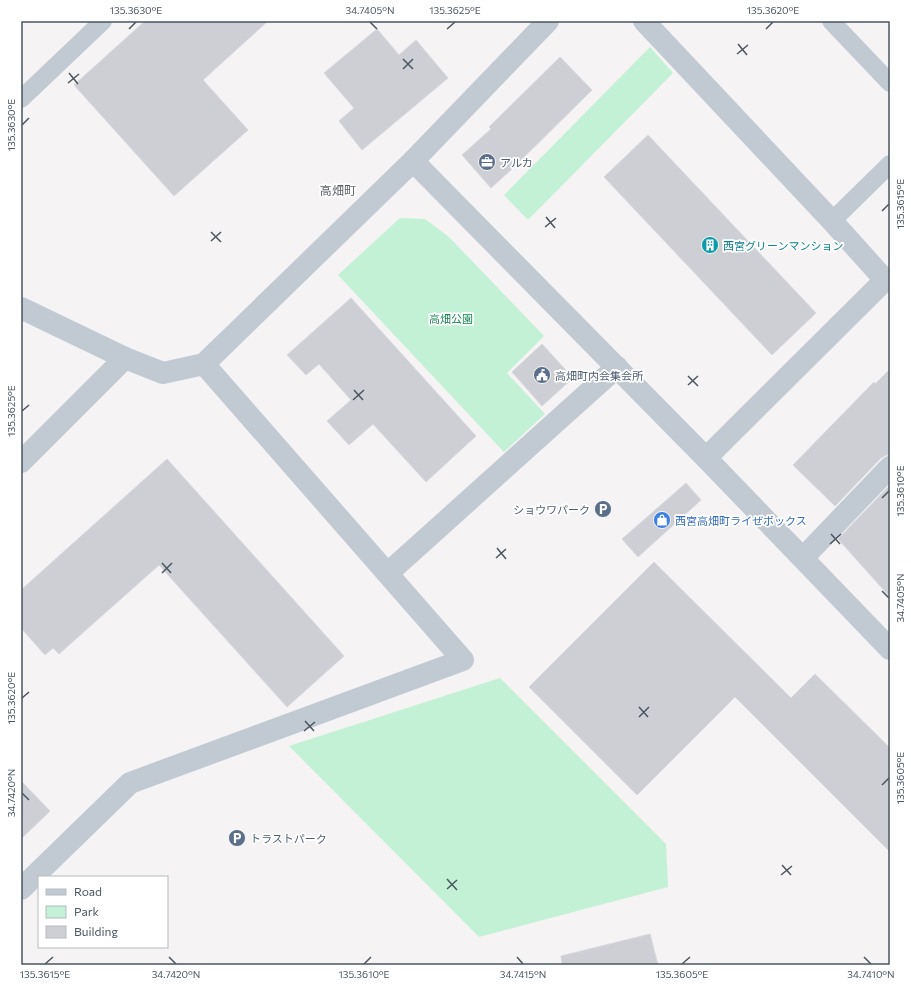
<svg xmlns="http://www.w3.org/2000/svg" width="911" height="986" viewBox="0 0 911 986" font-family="Commissioner,'Noto Sans JP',sans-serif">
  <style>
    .green { fill: #c3f1d5 }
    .building { fill: #cdcfd5; stroke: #d7d9de }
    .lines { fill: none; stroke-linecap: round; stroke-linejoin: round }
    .service { stroke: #c1cad2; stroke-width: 18 }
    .minor { stroke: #c1cad2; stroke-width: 22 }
    .tertiary { stroke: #c1cad2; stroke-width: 22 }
    .ticks { fill: none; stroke: #4a5661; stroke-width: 1.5 }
    .labels { text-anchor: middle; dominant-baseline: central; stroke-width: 3.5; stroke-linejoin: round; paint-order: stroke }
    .service-label { font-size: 11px; fill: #4e5e75; stroke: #fff; text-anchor: start }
    .culture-label { font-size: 11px; fill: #0d838f; stroke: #fff; text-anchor: start }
    .park-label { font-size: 11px; fill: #17864f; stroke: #fff }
    .shop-label { font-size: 11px; fill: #366cbe; stroke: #fff; text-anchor: start }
    .neighbourhood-label { font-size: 12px; fill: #5f6368; stroke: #fff }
    .neatline { fill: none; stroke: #4a5661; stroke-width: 1.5 }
    .ticks-label { font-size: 10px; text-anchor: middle; fill: #4a5661 }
  </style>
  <rect width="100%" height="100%" fill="#f5f3f3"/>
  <g class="green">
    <path d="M650,47L673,73L528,220L504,195Z"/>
    <path d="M400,218L425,219L449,237L544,336L507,373L545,414L504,452L338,275Z"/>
    <path d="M500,678L666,844L668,887L479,937L289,746Z"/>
  </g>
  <g class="building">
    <path d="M145,21H268L203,80L248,130L174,196L74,85Z"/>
    <path d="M377,29L399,55L416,40L448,78L362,150L339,121L354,108L324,73Z"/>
    <path d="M560,57L592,90L512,169L491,188L462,155L491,129L489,127Z"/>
    <path d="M648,135L816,313L772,355L604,177Z"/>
    <path d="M351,298L476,436L426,482L373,424L349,445L327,421L351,400L319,364L306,375L287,355Z"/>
    <path d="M542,344L573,378L542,406L512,372Z"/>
    <path d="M890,369V455H886L881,458L835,506L793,465L874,382L875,384Z"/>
    <path d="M167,459L344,656L287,707L159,565L59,654L53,648L45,655L21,628V590Z"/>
    <path d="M686,483L701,500L638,557L622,539Z"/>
    <path d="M890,485V597L838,539Z"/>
    <path d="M654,562L791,698L815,674L890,748V852L735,697L637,795L529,687Z"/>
    <path d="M21,781L50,811L21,839Z"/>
    <path d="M650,934L658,965H562L561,956Z"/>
  </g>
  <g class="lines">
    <g class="service">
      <path d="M831,21L890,83"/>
      <path d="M21,99L103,21"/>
      <path d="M832,221L890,164"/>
    </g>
    <g class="minor">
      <path d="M644,21L832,221L885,280L706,458"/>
      <path d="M413,161L548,21"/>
      <path d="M803,558L890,467"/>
      <path d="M388,573L617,367"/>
      <path d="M21,889L130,783L463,660L204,364"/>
    </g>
    <g class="tertiary">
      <path d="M21,308L125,358L163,373L204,364L413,161L706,458L890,649"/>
      <path d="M21,462L125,358"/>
    </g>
  </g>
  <path class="ticks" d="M370,22L377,29M129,29L136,22M447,29L455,22M766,29L773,22M738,44L747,55M737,54L748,45M403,59L413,69M403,69L413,59M69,73L78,84M68,83L79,74M22,125L29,118M882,211L889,204M546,217L555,228M545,227L556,218M211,232L221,242M211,241L221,232M688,376L698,386M688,385L698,376M354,390L363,400M353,400L364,390M22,411L29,405M882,498L889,491M831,534L840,544M830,544L841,534M497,548L506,559M496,558L506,549M162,563L171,573M162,573L172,563M882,591L889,598M22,698L29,692M639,707L648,717M639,717L649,707M305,721L314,731M304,731L315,722M882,785L889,778M22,793L29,800M782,865L791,875M781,875L792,866M447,879L457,890M447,889L457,880M169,957L176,964M517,957L523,964M864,957L871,964M45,964L53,957M364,964L371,957M682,964L690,957"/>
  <defs>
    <g id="office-disc" transform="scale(0.9)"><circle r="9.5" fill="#5c6f8a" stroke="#fff"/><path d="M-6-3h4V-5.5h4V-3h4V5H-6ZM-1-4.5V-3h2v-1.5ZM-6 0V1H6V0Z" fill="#fff"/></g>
    <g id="building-disc" transform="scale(0.9)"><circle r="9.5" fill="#0f9aa8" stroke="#fff"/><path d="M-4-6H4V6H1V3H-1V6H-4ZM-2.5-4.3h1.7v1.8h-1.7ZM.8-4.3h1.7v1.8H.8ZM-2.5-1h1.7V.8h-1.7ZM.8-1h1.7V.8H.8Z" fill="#fff"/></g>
    <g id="civic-disc" transform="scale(0.9)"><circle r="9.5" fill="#5c6f8a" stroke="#fff"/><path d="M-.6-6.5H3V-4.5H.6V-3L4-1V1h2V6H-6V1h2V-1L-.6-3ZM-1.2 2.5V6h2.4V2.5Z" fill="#fff"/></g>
    <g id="parking-disc" transform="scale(0.9)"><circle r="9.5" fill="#5c6f8a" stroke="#fff"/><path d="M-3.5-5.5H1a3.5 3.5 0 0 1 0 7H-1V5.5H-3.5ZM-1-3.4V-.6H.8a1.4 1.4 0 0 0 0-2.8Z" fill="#fff"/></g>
    <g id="shop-disc" transform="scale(0.9)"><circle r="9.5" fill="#3f7fe0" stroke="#fff"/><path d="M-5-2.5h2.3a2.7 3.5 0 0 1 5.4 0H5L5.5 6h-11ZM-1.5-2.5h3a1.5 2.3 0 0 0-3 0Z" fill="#fff"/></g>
  </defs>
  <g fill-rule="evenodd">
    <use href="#office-disc" x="487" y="162"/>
    <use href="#building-disc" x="710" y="245"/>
    <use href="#civic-disc" x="542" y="375"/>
    <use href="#parking-disc" x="603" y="509"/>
    <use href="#shop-disc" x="662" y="520"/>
    <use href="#parking-disc" x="237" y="838"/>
  </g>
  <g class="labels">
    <g class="service-label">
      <text x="500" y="162">アルカ</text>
      <text x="555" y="375">高畑町内会集会所</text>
      <text x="590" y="509" text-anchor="end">ショウワパーク</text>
      <text x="250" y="838">トラストパーク</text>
    </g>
    <g class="culture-label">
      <text x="723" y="245">西宮グリーンマンション</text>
    </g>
    <g class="park-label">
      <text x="451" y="318">高畑公園</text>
    </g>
    <g class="shop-label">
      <text x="675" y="520">西宮高畑町ライぜボックス</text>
    </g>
    <g class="neighbourhood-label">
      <text x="338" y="190">高畑町</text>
    </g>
  </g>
  <rect width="911" height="986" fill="none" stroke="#ffffff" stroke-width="44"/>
  <rect x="38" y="876" width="130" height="72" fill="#ffffff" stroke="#b7bbc0"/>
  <rect x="46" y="889" width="20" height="6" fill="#c1cad2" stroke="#b7bbc0"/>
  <text x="74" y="896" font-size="12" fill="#4a5661">Road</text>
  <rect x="46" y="906" width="20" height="12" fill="#c3f1d5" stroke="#b7bbc0"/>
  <text x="74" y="916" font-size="12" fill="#4a5661">Park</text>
  <rect x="46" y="926" width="20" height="12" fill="#cdcfd5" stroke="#b7bbc0"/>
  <text x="74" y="936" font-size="12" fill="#4a5661">Building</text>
  <rect x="22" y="22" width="867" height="942" class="neatline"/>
  <g class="ticks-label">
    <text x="136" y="14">135.3630°E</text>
    <text x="370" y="14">34.7405°N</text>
    <text x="455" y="14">135.3625°E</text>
    <text x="773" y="14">135.3620°E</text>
    <text transform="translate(11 125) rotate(-90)" y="4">135.3630°E</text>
    <text transform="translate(900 204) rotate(-90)" y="4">135.3615°E</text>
    <text transform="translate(11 411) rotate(-90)" y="4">135.3625°E</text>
    <text transform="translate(900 491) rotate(-90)" y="4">135.3610°E</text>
    <text transform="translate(900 598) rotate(-90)" y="4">34.7405°N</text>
    <text transform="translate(11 698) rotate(-90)" y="4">135.3620°E</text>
    <text transform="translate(900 778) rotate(-90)" y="4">135.3605°E</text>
    <text transform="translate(11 793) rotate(-90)" y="4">34.7420°N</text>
    <text x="45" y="978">135.3615°E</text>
    <text x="176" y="978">34.7420°N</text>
    <text x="364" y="978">135.3610°E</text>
    <text x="523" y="978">34.7415°N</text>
    <text x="682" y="978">135.3605°E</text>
    <text x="871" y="978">34.7410°N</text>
  </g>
</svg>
